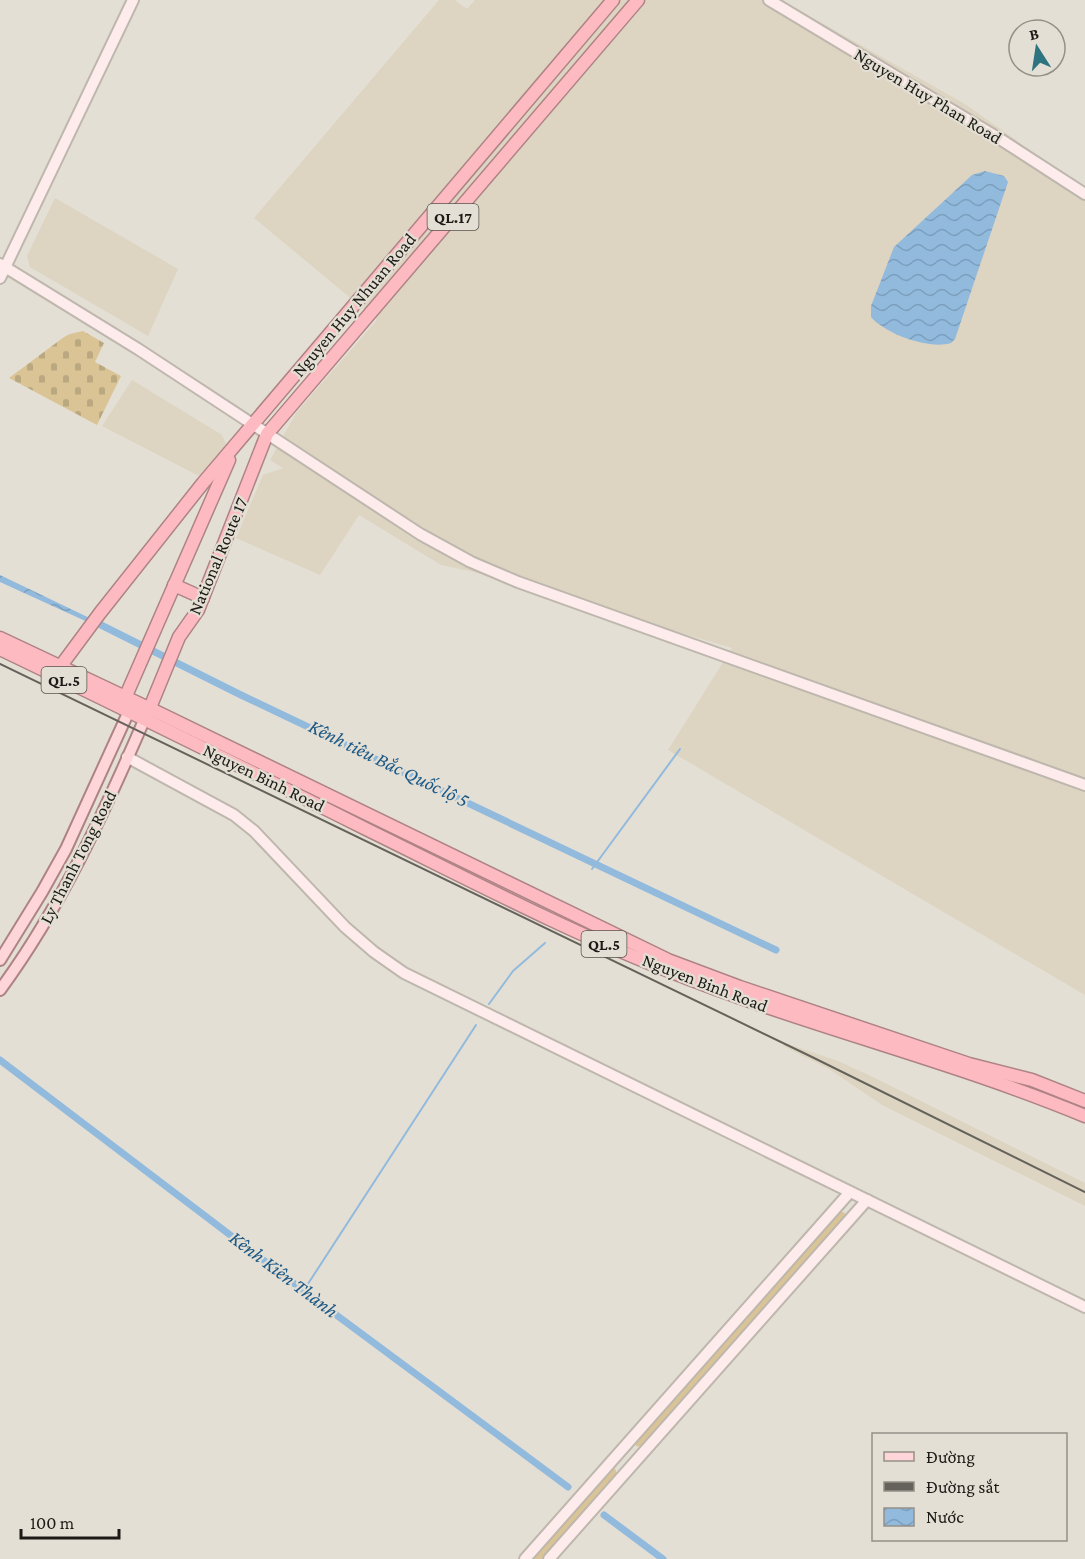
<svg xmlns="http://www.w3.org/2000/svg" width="1085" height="1559" viewBox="0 0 1085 1559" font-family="'Crimson Pro',serif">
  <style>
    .built { fill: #ddd4c2 }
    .grass { fill: #dac496 }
    .cemetery { fill: url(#cemetery-stones) }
    .water { fill: url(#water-waves) }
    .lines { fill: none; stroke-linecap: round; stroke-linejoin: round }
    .stream { stroke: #91badd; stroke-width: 2 }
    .canal { stroke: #91badd; stroke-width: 7 }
    .secondary-casing { stroke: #bdb7ad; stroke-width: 14 }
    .primary-casing { stroke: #ae8385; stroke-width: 14 }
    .highway-casing { stroke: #ae8385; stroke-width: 15 }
    .secondary { stroke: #feebec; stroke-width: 10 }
    .primary { stroke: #fed6da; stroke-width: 10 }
    .highway { stroke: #fdbbc1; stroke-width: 12 }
    .rail { stroke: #65625b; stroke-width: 2 }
    .labels { text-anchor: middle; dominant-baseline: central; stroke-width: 4.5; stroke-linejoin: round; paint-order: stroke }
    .shield { fill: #e4dfd4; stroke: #58554f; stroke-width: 1.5 }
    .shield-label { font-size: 16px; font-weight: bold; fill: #1c1a16 }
    .street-label { font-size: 18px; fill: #1c1a16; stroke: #e4dfd4 }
    .water-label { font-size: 20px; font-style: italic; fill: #1c5987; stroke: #e4dfd4 }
  </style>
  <defs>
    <pattern id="cemetery-stones" width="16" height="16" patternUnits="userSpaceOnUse" patternTransform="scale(1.5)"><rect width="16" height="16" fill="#dac496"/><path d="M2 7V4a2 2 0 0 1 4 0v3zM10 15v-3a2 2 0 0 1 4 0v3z" fill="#baa881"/></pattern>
    <pattern id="water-waves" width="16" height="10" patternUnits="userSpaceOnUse" patternTransform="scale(1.5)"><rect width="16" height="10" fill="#91badd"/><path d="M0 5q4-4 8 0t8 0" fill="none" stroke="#7c9fbd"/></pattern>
  </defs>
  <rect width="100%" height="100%" fill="#e4dfd4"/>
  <g class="built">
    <path d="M439,0H455L467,9L475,0H781L965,104L1085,189V995L668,750L732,648L474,572L441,565L359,515L320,575L236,538L263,475L283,468L270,460L296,413L377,320L254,218Z"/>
    <path d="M55,198L178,269L148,336L30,267L27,256Z"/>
    <path d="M132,380L222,435L226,445L201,477L102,426Z"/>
    <path d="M785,1043L838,1061L875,1078L1085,1183V1206L882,1105L829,1069L783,1046Z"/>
  </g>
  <g class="grass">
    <path d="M840,1211L845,1213L844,1218L642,1447L636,1446V1441Z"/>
    <path d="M615,1468L617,1475L542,1559H531L610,1470Z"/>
  </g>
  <path class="cemetery" d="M83,331L104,343L95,362L121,376L97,425L9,378L64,337L70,334Z"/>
  <g class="water">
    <path d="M985,171L1004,176L1008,182L955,339L951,343C929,350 886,334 871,317V306L894,247L972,175Z"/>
    <path d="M0,575L100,623L92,624L0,582Z"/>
  </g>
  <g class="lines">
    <g class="stream">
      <path d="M592,869L680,749"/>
      <path d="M489,1004L513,971L545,943"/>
      <path d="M304,1290L476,1025"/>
    </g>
    <g class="canal">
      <path d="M93,621L241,695L776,950"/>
      <path d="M0,1060L304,1291L568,1487"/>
      <path d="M604,1515L663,1559"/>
    </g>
    <g class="secondary-casing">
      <g id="secondary">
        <path d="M769,0L1000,139L1085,194"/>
        <path d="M0,264L138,349L420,534L471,562L518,582L1085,785"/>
        <path d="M0,278L133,0"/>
        <path d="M127,757L234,815L254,831L345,927L374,952L404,973L1085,1307"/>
        <path d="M525,1559L850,1192"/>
        <path d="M549,1559L867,1200"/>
      </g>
    </g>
    <g class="primary-casing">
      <g id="primary">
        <path d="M0,960L42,892L66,849L129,711"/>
        <path d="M0,990C61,907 104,813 145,718"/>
      </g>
    </g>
    <g class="highway-casing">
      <g id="highway">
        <path d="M174,585L203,598"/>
        <path d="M0,638L159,713L668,960L740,987L969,1064L1032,1080L1085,1101"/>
        <path d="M0,649C123,708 246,769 368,830C466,878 563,929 664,969C802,1025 948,1059 1085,1116"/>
        <path d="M60,667L100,613L203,483L613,0"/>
        <path d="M127,705L125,698L229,460"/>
        <path d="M147,715L179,637L198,610L267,434L638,0"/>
      </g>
    </g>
    <use href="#secondary" class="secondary"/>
    <use href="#primary" class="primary"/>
    <use href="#highway" class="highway"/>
    <path class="rail" d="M0,664L812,1057L1085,1192"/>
  </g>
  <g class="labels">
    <g class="shield">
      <rect x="427.5" y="204" width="51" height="26" rx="4.5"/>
      <rect x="41.5" y="667" width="45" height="26" rx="4.5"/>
      <rect x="581.5" y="931" width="45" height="26" rx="4.5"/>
    </g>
    <g class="shield-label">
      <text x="453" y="217">QL.17</text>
      <text x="64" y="680">QL.5</text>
      <text x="604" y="944">QL.5</text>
    </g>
    <g class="street-label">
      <text transform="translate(928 96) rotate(31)">Nguyen Huy Phan Road</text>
      <text transform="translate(354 305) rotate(-50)">Nguyen Huy Nhuan Road</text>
      <text transform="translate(218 556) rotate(-67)">National Route 17</text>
      <text transform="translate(264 778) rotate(26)">Nguyen Binh Road</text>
      <text transform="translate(78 857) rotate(-63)">Ly Thanh Tong Road</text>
      <text transform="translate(705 983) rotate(21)">Nguyen Binh Road</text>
    </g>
    <g class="water-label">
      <text transform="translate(389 763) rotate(26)">Kênh tiêu Bắc Quốc lộ 5</text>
      <text transform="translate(284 1274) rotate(37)">Kênh Kiên Thành</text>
    </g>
  </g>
  <rect x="872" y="1433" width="195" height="108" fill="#e4dfd4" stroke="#949088" stroke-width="1.5"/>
  <rect x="884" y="1452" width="30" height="9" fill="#fed6da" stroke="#949088" stroke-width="1.5"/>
  <text x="926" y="1463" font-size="18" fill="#1c1a16">Đường</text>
  <rect x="884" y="1482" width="30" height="9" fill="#65625b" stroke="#949088" stroke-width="1.5"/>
  <text x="926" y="1493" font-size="18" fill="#1c1a16">Đường sắt</text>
  <rect x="884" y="1508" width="30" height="18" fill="url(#water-waves)" stroke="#949088" stroke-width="1.5"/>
  <text x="926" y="1523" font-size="18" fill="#1c1a16">Nước</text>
  <g transform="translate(1037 48) rotate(348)"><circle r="28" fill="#e4dfd4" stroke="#949088" stroke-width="1.5"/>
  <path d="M0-4.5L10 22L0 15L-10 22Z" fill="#2c747f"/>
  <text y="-9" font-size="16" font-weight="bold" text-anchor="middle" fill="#1c1a16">B</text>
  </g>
  <path d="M21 1529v9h98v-9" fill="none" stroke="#1c1a16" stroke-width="3"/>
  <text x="30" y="1529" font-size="18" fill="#1c1a16" stroke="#e4dfd4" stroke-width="4.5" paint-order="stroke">100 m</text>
</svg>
